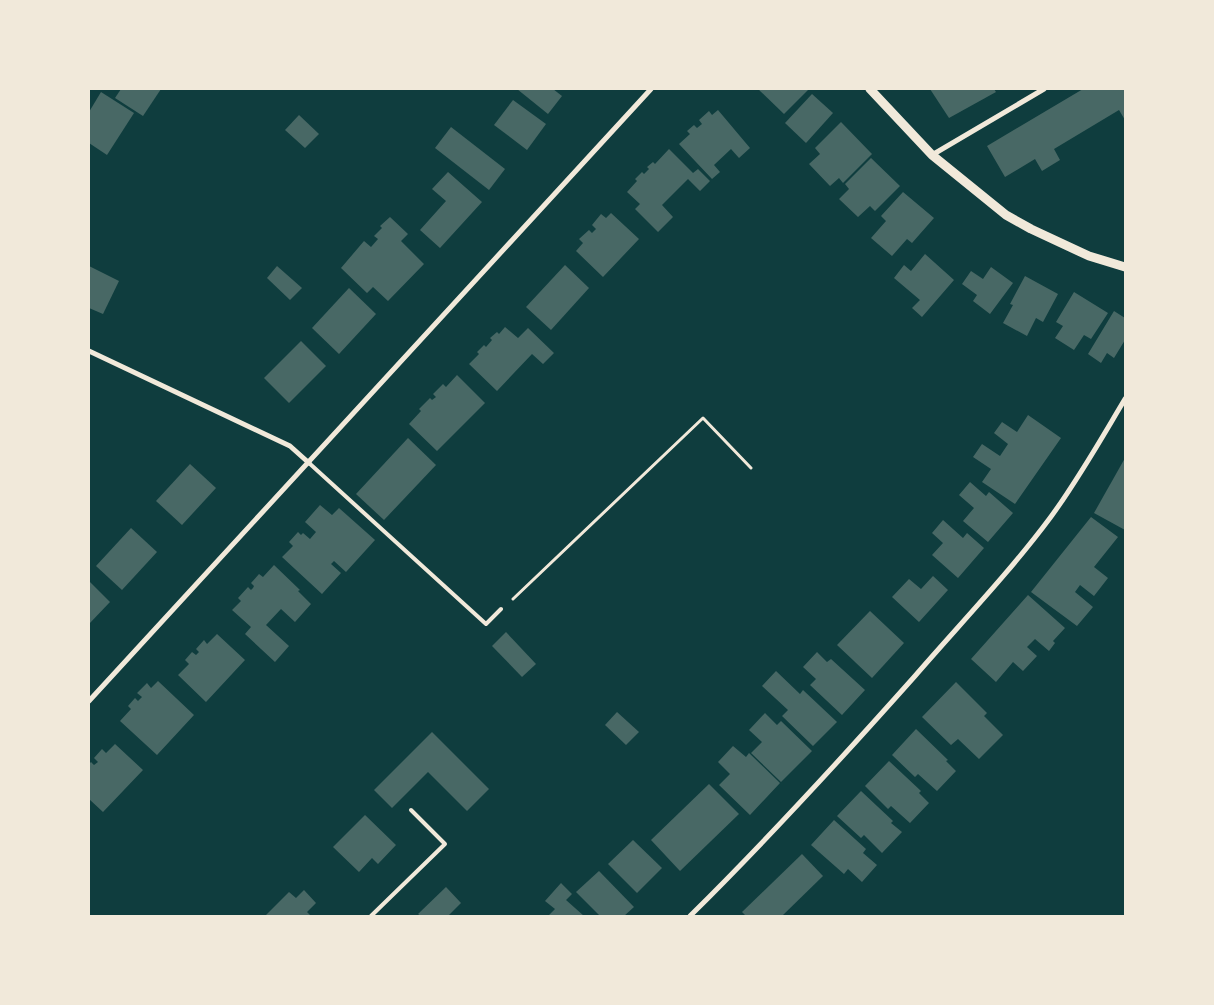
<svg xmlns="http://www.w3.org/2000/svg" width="1214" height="1005" viewBox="0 0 1214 1005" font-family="'Exo 2',sans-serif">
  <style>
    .building { fill: #486865 }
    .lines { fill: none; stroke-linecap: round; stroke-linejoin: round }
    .path { stroke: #f1e9da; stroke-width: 3 }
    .service { stroke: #f1e9da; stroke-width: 4 }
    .minor { stroke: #f1e9da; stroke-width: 5 }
    .tertiary { stroke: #f1e9da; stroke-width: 9 }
  </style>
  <rect width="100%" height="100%" fill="#0f3d3e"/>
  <g class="building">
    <path d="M121,89H161L143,116L115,98Z"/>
    <path d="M517,89H553L562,96L548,114Z"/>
    <path d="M758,89H809L784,114Z"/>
    <path d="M930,89H994L996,92L949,118Z"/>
    <path d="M1083,89H1125V120L1119,110L1054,149L1060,160L1042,171L1035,159L1005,177L987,146Z"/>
    <path d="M101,92L134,113L107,155L89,143V112Z"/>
    <path d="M812,94L833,113L806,143L785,123Z"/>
    <path d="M513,100L546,124L527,150L494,125Z"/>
    <path d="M718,110L750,148L739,158L731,149L714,165L720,172L712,179L679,144L690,134L687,131L694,125L697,128L702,124L699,120L709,111L712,115Z"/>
    <path d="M299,115L319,134L305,148L285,130Z"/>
    <path d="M841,122L872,154L843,183L839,178L830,186L809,164L820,154L815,148Z"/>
    <path d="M451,127L505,169L489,190L435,148Z"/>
    <path d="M669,149L693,173L698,169L710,181L700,191L688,179L662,205L673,217L658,232L635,209L640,204L627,192L637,181L635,179L642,172L644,174L649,169L647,167L653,162L655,164Z"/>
    <path d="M871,158L900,186L875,211L870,206L858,217L839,199L849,189L845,184Z"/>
    <path d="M448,172L482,202L440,248L420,230L446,201L432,189Z"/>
    <path d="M903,192L934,218L912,243L907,239L892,256L871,238L886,221L881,216Z"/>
    <path d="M611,213L639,239L603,277L576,251L583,243L579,239L589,230L592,233L596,229L592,225L601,214L606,218Z"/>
    <path d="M390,217L408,234L401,241L424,264L388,301L373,287L367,293L341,268L364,241L371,247L378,239L374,236L382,228L380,226Z"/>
    <path d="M925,254L954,280L922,317L912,308L920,300L894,278L904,265L911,271Z"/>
    <path d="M565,265L589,288L551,330L526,307Z"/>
    <path d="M89,266L119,281L103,314L89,308Z"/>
    <path d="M277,266L302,288L290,300L267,278Z"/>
    <path d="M991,267L1013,283L990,314L973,301L977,295L962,284L971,271L983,279Z"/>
    <path d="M1025,276L1058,294L1043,322L1036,318L1027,336L1003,323L1013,305L1010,304Z"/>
    <path d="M349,288L376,314L339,354L312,328Z"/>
    <path d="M1074,292L1108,313L1091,339L1084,335L1074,350L1055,338L1063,326L1056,322Z"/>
    <path d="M1114,311L1125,318V340L1114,358L1107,353L1101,363L1088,354Z"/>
    <path d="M505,327L518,338L528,328L554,353L543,364L532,354L497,391L469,364L479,354L477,352L484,345L486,347L492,340L490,338L497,332L499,334Z"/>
    <path d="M301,341L326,366L289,403L264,378Z"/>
    <path d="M457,375L485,403L437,451L409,424L421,411L419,409L430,398L432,400L436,397L433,394L443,384L446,387Z"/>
    <path d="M1028,415L1061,438L1015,504L982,482L991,469L973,457L982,444L1000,456L1008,444L994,433L1002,422L1017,432Z"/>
    <path d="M408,438L436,465L384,520L356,494Z"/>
    <path d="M1125,458V530L1094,513Z"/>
    <path d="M190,464L216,488L182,525L156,501Z"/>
    <path d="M970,482L986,496L989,492L1013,513L988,542L963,521L974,508L959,495Z"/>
    <path d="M320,505L332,515L339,508L375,540L346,572L334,561L331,564L341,573L322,594L282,557L293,546L289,542L298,532L301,535L303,533L310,539L316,532L305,522Z"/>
    <path d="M1091,517L1118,537L1094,567L1108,578L1094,596L1080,585L1075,592L1093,607L1077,626L1031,592Z"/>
    <path d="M943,520L963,538L967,533L984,548L958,578L932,555L943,543L932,533Z"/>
    <path d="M131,528L157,552L122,590L96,566Z"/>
    <path d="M274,565L300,590L298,591L311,604L295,622L281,609L266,625L289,646L275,662L245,634L251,627L232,610L241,601L238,598L248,587L251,590L253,588L254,586L251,583L259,574L263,577Z"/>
    <path d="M933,576L948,590L919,622L892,597L909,579L921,589Z"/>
    <path d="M89,581L110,602L89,624Z"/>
    <path d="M1028,595L1065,628L1053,641L1055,643L1049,651L1035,639L1027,647L1037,656L1023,671L1013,662L996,682L971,659Z"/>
    <path d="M870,611L904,643L872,678L837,645Z"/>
    <path d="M506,632L536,664L522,677L492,646Z"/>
    <path d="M217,634L245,660L206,702L178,675L189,664L185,660L192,652L196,655L199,652L196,649L204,640L207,644Z"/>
    <path d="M817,652L827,662L831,659L865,690L842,715L810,685L816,679L803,667Z"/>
    <path d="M776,671L800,694L803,690L837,722L813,746L782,716L788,710L762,686Z"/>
    <path d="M158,681L194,715L157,755L120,721L131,709L128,706L135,698L138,701L142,697L137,693L147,683L151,688Z"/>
    <path d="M956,682L987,713L984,716L1003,735L979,759L958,739L951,745L922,717Z"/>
    <path d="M617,712L639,732L626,745L605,725Z"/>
    <path d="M765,713L777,725L781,721L812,751L781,782L751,753L762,742L749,730Z"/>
    <path d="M916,729L948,760L946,761L956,771L937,791L918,774L915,777L892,755Z"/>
    <path d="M432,732L489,789L467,811L428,772L392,808L374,790Z"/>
    <path d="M115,744L143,770L103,812L89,799V764L91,762L94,765L98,762L94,758L102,749L106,753Z"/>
    <path d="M733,746L746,757L749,753L780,783L750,815L719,785L730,774L718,762Z"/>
    <path d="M889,761L921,791L919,793L929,803L910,823L891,806L888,809L865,786Z"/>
    <path d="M709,784L739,814L680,871L651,840Z"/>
    <path d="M861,791L893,821L891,823L902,832L882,853L864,835L861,838L837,816Z"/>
    <path d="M365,815L396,845L378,864L372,858L359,872L333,847Z"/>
    <path d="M834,820L866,849L863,853L877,865L862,882L848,869L844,874L811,845Z"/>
    <path d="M633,840L662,868L637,893L608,864Z"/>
    <path d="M802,854L823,876L782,916H746L742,912Z"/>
    <path d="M599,871L634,907L624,916H600L576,892Z"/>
    <path d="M561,883L572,894L566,900L584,916H548L555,909L545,901Z"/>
    <path d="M446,887L461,903L448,916H421L418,914Z"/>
    <path d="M304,890L316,903L307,912L311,916H265L289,892L296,898Z"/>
  </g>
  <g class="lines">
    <path class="path" d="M513,599L703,418L751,468"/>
    <g class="service">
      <path d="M309,463L486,624L501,609"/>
      <path d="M371,916L445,844L411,810"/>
    </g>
    <g class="minor">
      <path d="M932,155L1044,89"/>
      <path d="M89,351L290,446L309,463"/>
      <path d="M89,701L651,89"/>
      <path d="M690,916C768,839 842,758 915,676C960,624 1009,573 1050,518C1078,480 1101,439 1125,399"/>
    </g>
    <path class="tertiary" d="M870,89L932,155L1006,215L1031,229L1089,256L1125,267"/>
  </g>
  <rect width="1214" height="1005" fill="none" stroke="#f1e9da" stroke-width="180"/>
</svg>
